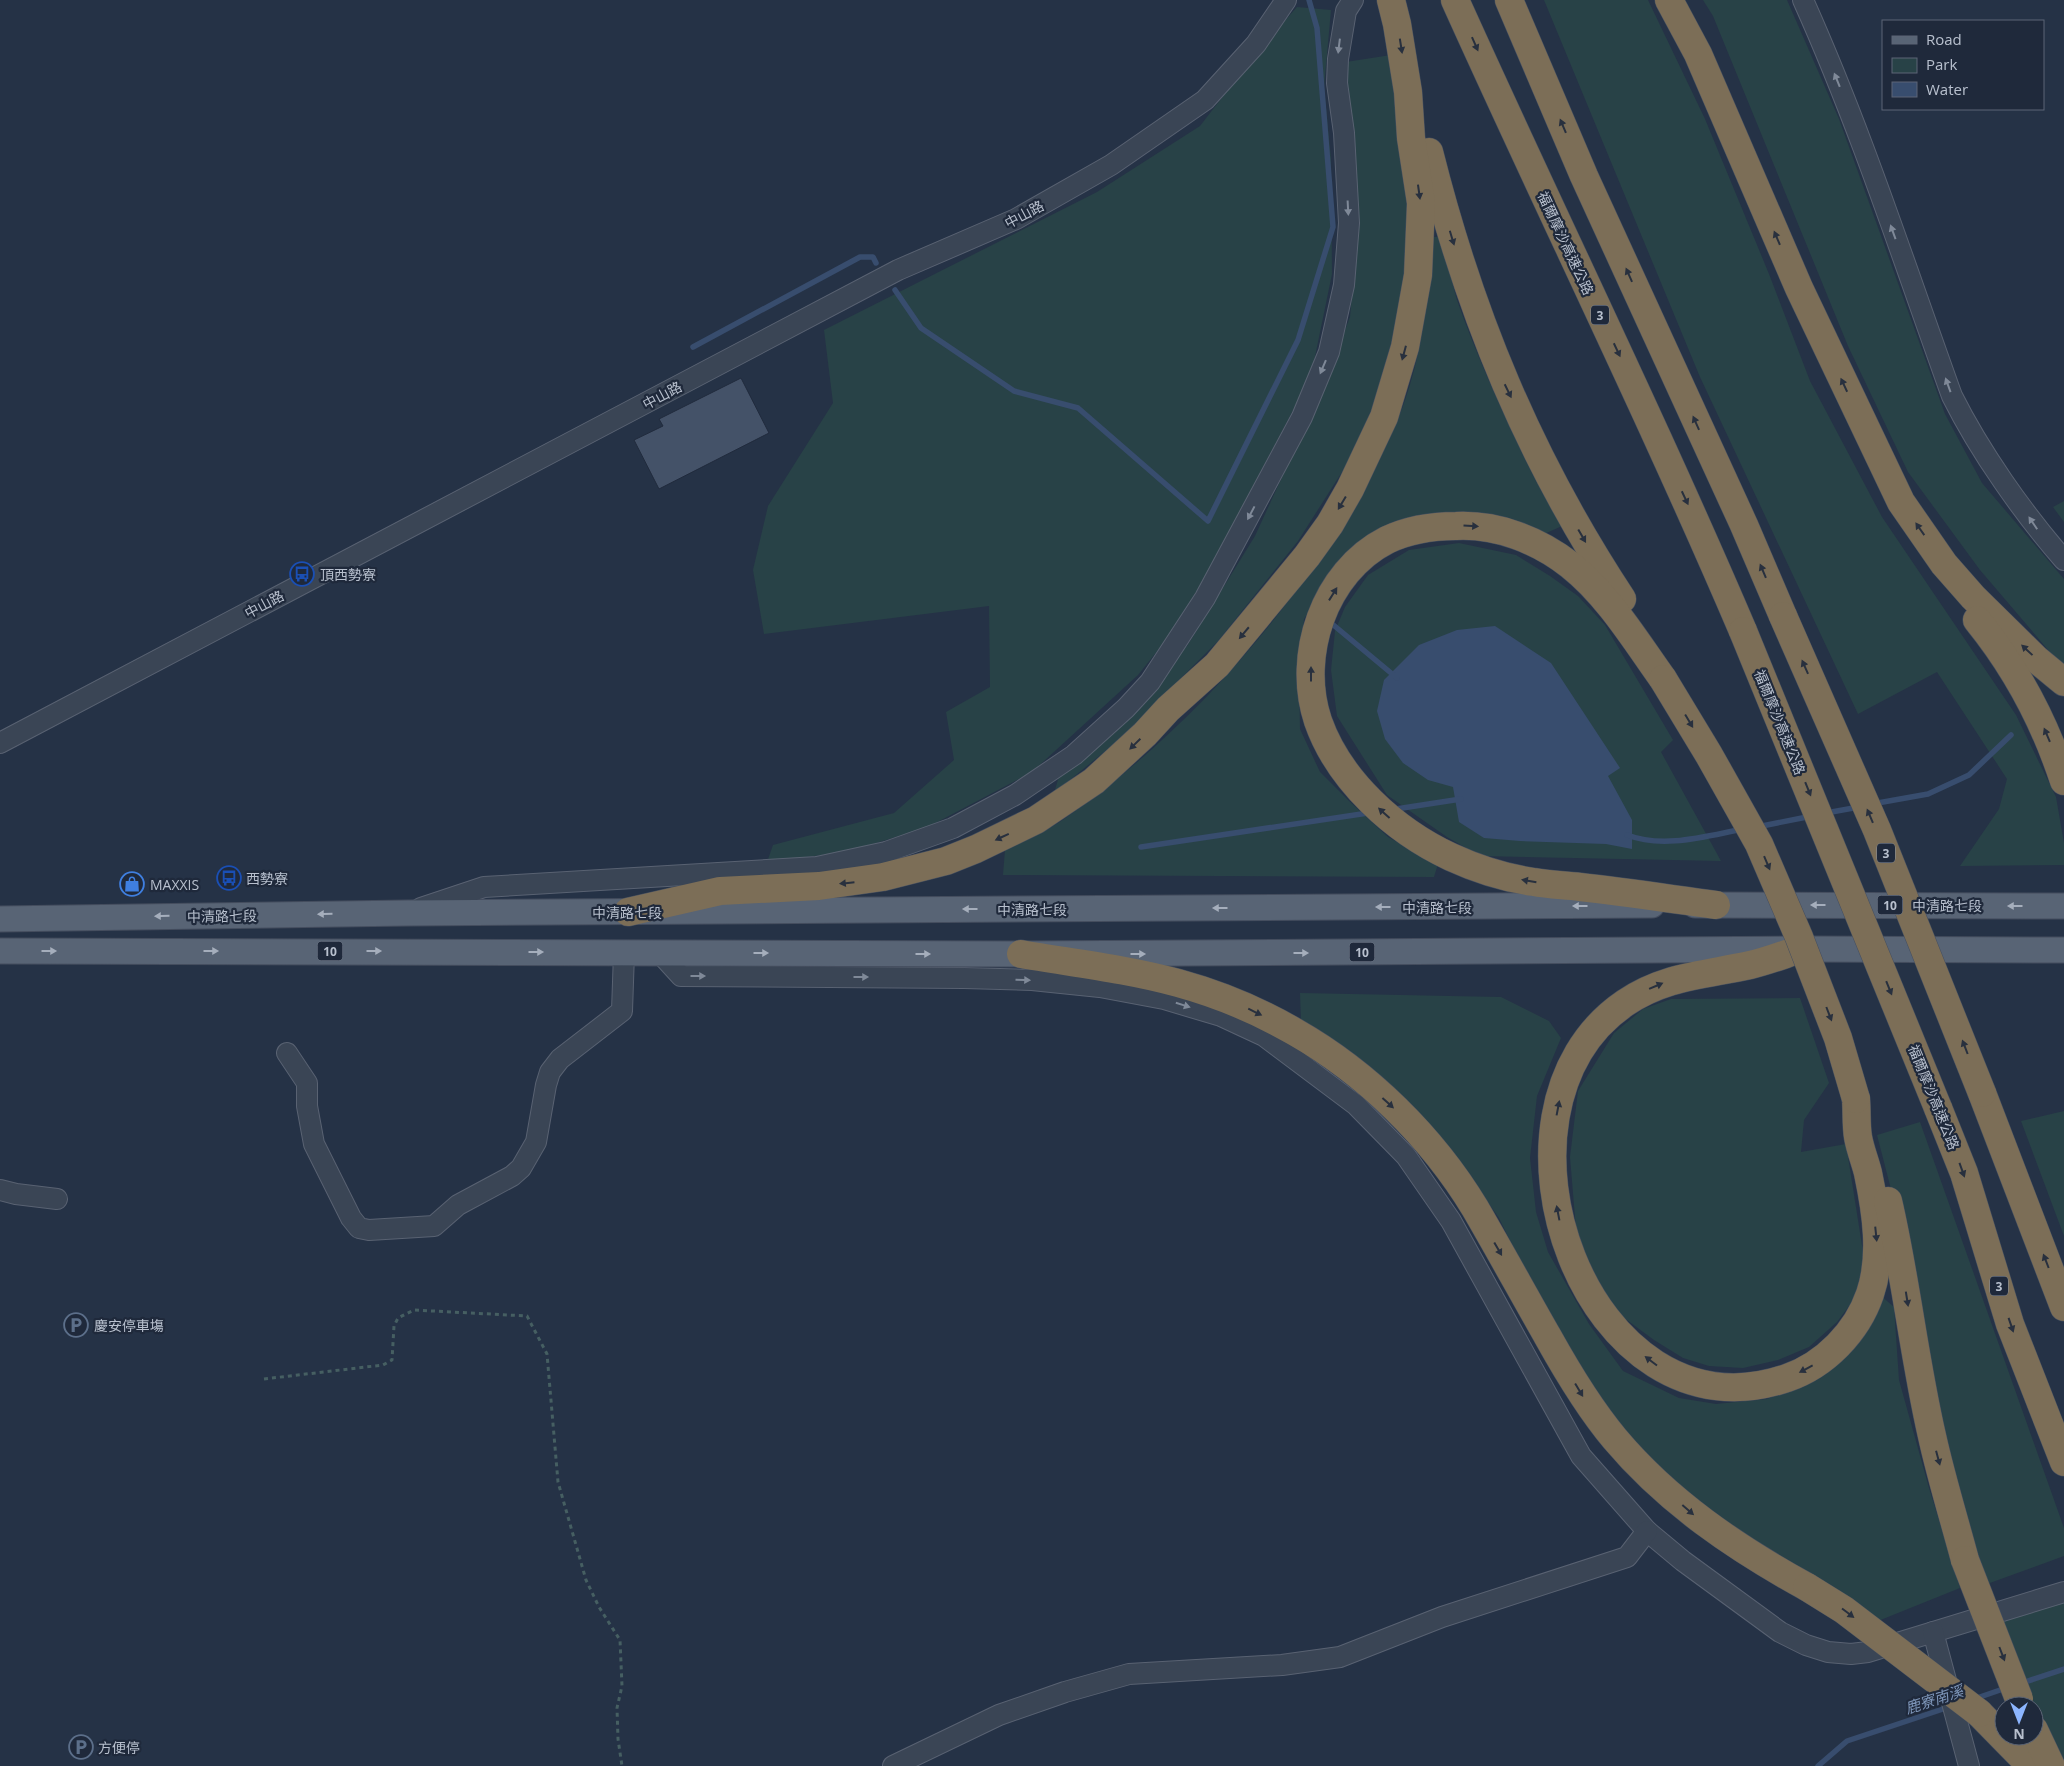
<svg xmlns="http://www.w3.org/2000/svg" width="2064" height="1766" viewBox="0 0 2064 1766" font-family="'Open Sans','Noto Sans TC',sans-serif">
  <style>
    .green { fill: #284247 }
    .water { fill: #384d6e }
    .lines { fill: none; stroke-linecap: round; stroke-linejoin: round }
    .stream { stroke: #384d6e; stroke-width: 5.5 }
    .building { fill: #445268; stroke: #212b3d }
    .minor-casing { stroke: #596272; stroke-width: 22 }
    .major-casing { stroke: #444d5e; stroke-width: 27 }
    .highway-casing { stroke: #454f60; stroke-width: 29 }
    .path { stroke: #465f62; stroke-width: 3; stroke-dasharray: 4 4; stroke-linecap: butt }
    .minor { stroke: #3a4555; stroke-width: 20 }
    .major { stroke: #586475; stroke-width: 25 }
    .highway { stroke: #7c6e57; stroke-width: 28 }
    .highway-bridge-casing { stroke: #454f60; stroke-width: 29; stroke-linecap: butt }
    .highway-bridge { stroke: #7c6e57; stroke-width: 28 }
    .oneway { fill: #28303e }
    .oneway2 { fill: #7f8998 }
    .oneway3 { fill: #a5aebc }
    .labels { text-anchor: middle; dominant-baseline: central; stroke-width: 4.5; stroke-linejoin: round; paint-order: stroke }
    .shield { fill: #1f293b; stroke: #8a93a2; stroke-width: 1 }
    .shield-label { font-size: 12px; font-weight: bold; fill: #b8c0ce }
    .street-label { font-size: 14px; fill: #b8c0ce; stroke: #1f293b }
    .poi-label { font-size: 14px; fill: #b8c0ce; stroke: #1f293b; text-anchor: start }
    .water-label { font-size: 15px; font-style: italic; fill: #7d95b8; stroke: #1f293b }
  </style>
  <rect width="100%" height="100%" fill="#253246"/>
  <g class="green">
    <path d="M1544,0H1648L1705,119L1769,274L1810,381L1882,517L2016,715L2056,797L2064,843V865L1960,866L1999,809L2007,779L1937,672L1858,714L1700,377Z"/>
    <path d="M1703,0H1787L1839,119L1945,414L1982,483L2064,579V665L2055,658L1980,570L1908,472L1848,346L1713,16Z"/>
    <path d="M1297,7L1331,10L1324,87L1331,159L1332,274L1311,376L1184,618L1138,675L1032,772L926,828L846,852L767,862L773,845L894,813L954,760L946,712L990,687L989,606L764,634L753,570L768,506L833,403L824,330L1097,192L1200,126L1259,50Z"/>
    <path d="M1391,55L1409,200L1405,290L1388,382L1370,428L1298,541L1218,641L1120,739L1054,793L1061,770L1187,646L1255,536L1322,390L1350,317L1359,217L1346,62Z"/>
    <path d="M1431,237H1443C1448,258 1451,280 1457,300C1485,379 1521,453 1562,526L1542,535L1449,515L1326,585L1304,619L1299,678L1300,729L1320,772L1348,800L1388,837L1438,864L1434,877L1003,875L1005,850C1024,840 1046,832 1064,819C1190,731 1306,600 1375,462C1384,444 1396,425 1403,406C1423,351 1429,294 1431,237Z"/>
    <path d="M2064,501V522L2053,507Z"/>
    <path d="M1459,543L1516,555L1550,576L1578,596L1605,625L1673,740L1661,752L1721,861L1480,856L1447,837L1387,795L1337,716L1331,670L1335,631L1345,607L1368,575L1409,550Z"/>
    <path d="M1300,993L1501,997L1549,1021L1561,1038L1537,1096L1530,1158L1536,1212L1548,1252L1589,1324L1623,1371L1679,1398L1716,1404L1767,1399L1809,1382L1880,1295L1894,1307L1899,1380L1929,1488L1960,1588L1878,1621L1705,1509L1659,1468L1600,1401L1548,1318L1499,1218L1465,1170L1301,1020Z"/>
    <path d="M1800,998L1829,1083L1804,1120L1801,1152L1846,1144L1864,1258L1862,1279L1852,1302L1837,1322L1809,1347L1778,1360L1743,1368L1709,1366L1683,1358L1654,1340L1612,1309L1594,1280L1576,1229L1570,1157L1578,1091L1614,1033L1643,1009L1671,999Z"/>
    <path d="M2064,1111V1236L2021,1121Z"/>
    <path d="M1920,1122L2064,1528V1556L1987,1584L1962,1514L1909,1259L1877,1135Z"/>
    <path d="M2064,1602V1766L2041,1726L1999,1620Z"/>
  </g>
  <path class="water" d="M1495,626L1551,663L1620,768L1608,776L1632,820V849L1606,844L1520,841L1484,838L1459,822L1453,787L1428,780L1403,763L1385,739L1377,711L1384,680L1419,645L1457,630Z"/>
  <g class="lines">
    <g class="stream">
      <path d="M895,290L921,328L1014,391L1078,408L1208,521L1298,340L1333,227L1317,28L1309,0"/>
      <path d="M693,347L860,257H873L876,263"/>
      <path d="M1331,623L1397,678"/>
      <path d="M1872,804L1928,794L1969,775L2011,735"/>
      <path d="M1396,809L1461,799"/>
      <path d="M1826,813L1859,807"/>
      <path d="M1757,827L1812,816"/>
      <path d="M1627,835C1664,849 1706,836 1743,829"/>
      <path d="M1141,847L1368,813"/>
      <path d="M2019,1684L2064,1669"/>
      <path d="M1974,1699L2006,1688"/>
      <path d="M1818,1766L1847,1741L1949,1707"/>
    </g>
  </g>
  <path class="building" d="M741,378L769,433L659,489L634,440L663,426L659,419Z"/>
  <g class="lines">
    <g class="minor-casing">
      <g id="minor">
        <path d="M1803,0C1861,129 1904,263 1952,396C1980,452 2023,513 2064,560"/>
        <path d="M0,743L898,270L1016,219L1111,165L1205,100L1256,44L1286,0"/>
        <path d="M421,908L484,887L817,867L886,852L953,828L1015,795L1074,755L1126,708L1150,682L1205,598L1302,417L1329,352L1344,285L1349,223L1344,133L1337,83L1338,59L1346,11L1353,0"/>
        <path d="M660,953L681,976L964,978L1032,980L1100,987L1164,999L1221,1016L1264,1036L1356,1105L1406,1156L1451,1221L1581,1456L1647,1531L1683,1561L1780,1632L1806,1645L1828,1652L1851,1654L1868,1652L2064,1592"/>
        <path d="M287,1053L307,1083V1106L314,1144L351,1218L359,1228L369,1230L434,1226L458,1205L512,1176L521,1168L536,1142L546,1085L550,1072L560,1059L622,1011L624,953"/>
        <path d="M0,1190L16,1194L57,1199"/>
        <path d="M1933,1632L1969,1766"/>
        <path d="M893,1766L999,1715L1065,1692L1129,1674L1282,1665L1340,1657L1442,1617L1627,1557L1647,1531"/>
      </g>
    </g>
    <g class="major-casing">
      <g id="major">
        <path d="M1695,905L2064,906"/>
        <path d="M0,919L408,913L1652,905"/>
        <path d="M0,951L1021,954L1801,949L2064,950"/>
      </g>
    </g>
    <g class="highway-casing">
      <g id="highway">
        <path d="M1455,0C1550,211 1652,418 1743,631"/>
        <path d="M1509,0L1584,176L1744,525L1783,616"/>
        <path d="M1669,0L1698,54L1799,288L1901,502L1944,564L1973,597L2036,659L2064,682"/>
        <path d="M1429,152C1470,315 1529,458 1622,599"/>
        <path d="M1977,620C2016,668 2045,723 2064,781"/>
        <path d="M1663,679C1635,640 1608,595 1570,565C1538,540 1497,524 1456,526C1433,526 1408,530 1387,540C1324,572 1296,656 1318,721C1339,781 1395,831 1451,857C1477,869 1505,878 1534,882C1549,885 1564,885 1580,887C1625,892 1671,899 1716,905"/>
        <path d="M628,912L720,891L819,886L883,877L946,861L976,849L1036,820L1094,781L1145,734L1168,709L1217,665L1307,556L1330,524L1350,489L1384,417L1405,347L1418,275L1421,203L1411,138L1408,92L1397,24L1391,0"/>
        <path d="M1801,949C1785,954 1768,961 1750,965C1704,975 1665,976 1625,1003C1467,1111 1587,1447 1787,1378C1825,1365 1857,1332 1870,1294C1883,1256 1876,1211 1868,1173C1865,1161 1860,1149 1858,1137C1856,1125 1857,1112 1856,1099"/>
        <path d="M1021,954C1073,963 1127,969 1178,983C1218,994 1259,1011 1295,1032C1367,1073 1432,1137 1475,1208C1500,1251 1524,1295 1548,1337C1568,1373 1589,1408 1615,1439C1668,1502 1736,1548 1807,1587"/>
        <path d="M1982,1093L2064,1307"/>
        <path d="M1938,1108L1964,1173L2010,1324L2064,1462"/>
        <path d="M1888,1201C1906,1278 1914,1358 1932,1436C1941,1477 1954,1519 1965,1560"/>
        <path d="M1979,1713L2031,1766"/>
        <path d="M2034,1730L2051,1766"/>
      </g>
    </g>
    <path class="path" d="M264,1379L383,1365L392,1360L394,1326L398,1318L414,1310L527,1316L547,1354L558,1482L586,1580L599,1607L620,1640L622,1686L617,1708L618,1739L622,1766"/>
    <use href="#minor" class="minor"/>
    <use href="#major" class="major"/>
    <use href="#highway" class="highway"/>
    <g class="highway-bridge-casing">
      <g id="highway-bridge">
        <path d="M1783,616L1877,830L1982,1093"/>
        <path d="M1743,631L1938,1108"/>
        <path d="M1663,679L1709,755L1759,844L1799,937L1838,1038L1856,1099"/>
        <path d="M1965,1560L2019,1699"/>
        <path d="M1807,1587L1844,1610L1979,1713"/>
      </g>
    </g>
    <use href="#highway-bridge" class="highway-bridge"/>
  </g>
  <defs><path id="oneway-solid" d="M-6-.8H1V-3.2L6.5 0L1 3.2V.8H-6Z" transform="scale(1.25)"/></defs>
  <g class="oneway">
    <use href="#oneway-solid" transform="translate(1475 44) rotate(66)"/>
    <use href="#oneway-solid" transform="translate(1401 46) rotate(81)"/>
    <use href="#oneway-solid" transform="translate(1563 126) rotate(-113)"/>
    <use href="#oneway-solid" transform="translate(1419 192) rotate(82)"/>
    <use href="#oneway-solid" transform="translate(1452 238) rotate(73)"/>
    <use href="#oneway-solid" transform="translate(1777 238) rotate(-113)"/>
    <use href="#oneway-solid" transform="translate(1629 275) rotate(-114)"/>
    <use href="#oneway-solid" transform="translate(1617 350) rotate(65)"/>
    <use href="#oneway-solid" transform="translate(1404 353) rotate(105)"/>
    <use href="#oneway-solid" transform="translate(1844 385) rotate(-115)"/>
    <use href="#oneway-solid" transform="translate(1508 391) rotate(64)"/>
    <use href="#oneway-solid" transform="translate(1696 423) rotate(-114)"/>
    <use href="#oneway-solid" transform="translate(1685 498) rotate(65)"/>
    <use href="#oneway-solid" transform="translate(1342 503) rotate(121)"/>
    <use href="#oneway-solid" transform="translate(1471 526) rotate(4)"/>
    <use href="#oneway-solid" transform="translate(1920 529) rotate(-125)"/>
    <use href="#oneway-solid" transform="translate(1582 536) rotate(60)"/>
    <use href="#oneway-solid" transform="translate(1763 571) rotate(-113)"/>
    <use href="#oneway-solid" transform="translate(1333 594) rotate(-58)"/>
    <use href="#oneway-solid" transform="translate(1244 633) rotate(130)"/>
    <use href="#oneway-solid" transform="translate(2027 650) rotate(-137)"/>
    <use href="#oneway-solid" transform="translate(1805 667) rotate(-114)"/>
    <use href="#oneway-solid" transform="translate(1311 674) rotate(-90)"/>
    <use href="#oneway-solid" transform="translate(1689 721) rotate(59)"/>
    <use href="#oneway-solid" transform="translate(2047 735) rotate(-113)"/>
    <use href="#oneway-solid" transform="translate(1135 744) rotate(136)"/>
    <use href="#oneway-solid" transform="translate(1808 789) rotate(68)"/>
    <use href="#oneway-solid" transform="translate(1384 813) rotate(-138)"/>
    <use href="#oneway-solid" transform="translate(1870 816) rotate(-113)"/>
    <use href="#oneway-solid" transform="translate(1002 837) rotate(155)"/>
    <use href="#oneway-solid" transform="translate(1767 863) rotate(67)"/>
    <use href="#oneway-solid" transform="translate(1529 881) rotate(-170)"/>
    <use href="#oneway-solid" transform="translate(847 883) rotate(174)"/>
    <use href="#oneway-solid" transform="translate(1656 986) rotate(-23)"/>
    <use href="#oneway-solid" transform="translate(1889 988) rotate(68)"/>
    <use href="#oneway-solid" transform="translate(1255 1012) rotate(26)"/>
    <use href="#oneway-solid" transform="translate(1829 1014) rotate(69)"/>
    <use href="#oneway-solid" transform="translate(1965 1047) rotate(-111)"/>
    <use href="#oneway-solid" transform="translate(1388 1103) rotate(42)"/>
    <use href="#oneway-solid" transform="translate(1558 1108) rotate(-79)"/>
    <use href="#oneway-solid" transform="translate(1962 1170) rotate(70)"/>
    <use href="#oneway-solid" transform="translate(1558 1213) rotate(-101)"/>
    <use href="#oneway-solid" transform="translate(1876 1234) rotate(84)"/>
    <use href="#oneway-solid" transform="translate(1498 1249) rotate(60)"/>
    <use href="#oneway-solid" transform="translate(2046 1261) rotate(-111)"/>
    <use href="#oneway-solid" transform="translate(1907 1299) rotate(81)"/>
    <use href="#oneway-solid" transform="translate(2011 1325) rotate(71)"/>
    <use href="#oneway-solid" transform="translate(1651 1361) rotate(-143)"/>
    <use href="#oneway-solid" transform="translate(1806 1369) rotate(152)"/>
    <use href="#oneway-solid" transform="translate(1579 1390) rotate(59)"/>
    <use href="#oneway-solid" transform="translate(1938 1458) rotate(75)"/>
    <use href="#oneway-solid" transform="translate(1688 1510) rotate(41)"/>
    <use href="#oneway-solid" transform="translate(1848 1613) rotate(37)"/>
    <use href="#oneway-solid" transform="translate(2002 1654) rotate(69)"/>
  </g>
  <g class="oneway2">
    <use href="#oneway-solid" transform="translate(1339 46) rotate(97)"/>
    <use href="#oneway-solid" transform="translate(1837 80) rotate(-112)"/>
    <use href="#oneway-solid" transform="translate(1348 208) rotate(87)"/>
    <use href="#oneway-solid" transform="translate(1893 232) rotate(-110)"/>
    <use href="#oneway-solid" transform="translate(1323 367) rotate(113)"/>
    <use href="#oneway-solid" transform="translate(1948 385) rotate(-110)"/>
    <use href="#oneway-solid" transform="translate(1251 513) rotate(118)"/>
    <use href="#oneway-solid" transform="translate(2033 523) rotate(-124)"/>
    <use href="#oneway-solid" transform="translate(698 976)"/>
    <use href="#oneway-solid" transform="translate(861 977)"/>
    <use href="#oneway-solid" transform="translate(1023 980) rotate(2)"/>
    <use href="#oneway-solid" transform="translate(1183 1005) rotate(17)"/>
  </g>
  <g class="oneway3">
    <use href="#oneway-solid" transform="translate(1818 905) rotate(-180)"/>
    <use href="#oneway-solid" transform="translate(1580 906) rotate(180)"/>
    <use href="#oneway-solid" transform="translate(2015 906) rotate(-180)"/>
    <use href="#oneway-solid" transform="translate(1383 907) rotate(180)"/>
    <use href="#oneway-solid" transform="translate(1220 908) rotate(180)"/>
    <use href="#oneway-solid" transform="translate(970 909) rotate(180)"/>
    <use href="#oneway-solid" transform="translate(325 914) rotate(179)"/>
    <use href="#oneway-solid" transform="translate(162 916) rotate(179)"/>
    <use href="#oneway-solid" transform="translate(49 951)"/>
    <use href="#oneway-solid" transform="translate(211 951)"/>
    <use href="#oneway-solid" transform="translate(374 951)"/>
    <use href="#oneway-solid" transform="translate(536 952)"/>
    <use href="#oneway-solid" transform="translate(761 953)"/>
    <use href="#oneway-solid" transform="translate(1301 953)"/>
    <use href="#oneway-solid" transform="translate(923 954)"/>
    <use href="#oneway-solid" transform="translate(1138 954)"/>
  </g>
  <defs>
    <g id="bus-ring" transform="scale(1.25)"><circle r="9.5" fill="#1f293b" stroke="#1a4fb4" stroke-width="1.5"/><path d="M-5-6H5V4H4V6H2V4H-2V6H-4V4H-5ZM-3.5-4V0h7V-4ZM-3.5 1.2v1.5H-2V1.2ZM2 1.2v1.5H3.5V1.2Z" fill="#1a4fb4"/></g>
    <g id="shop-ring" transform="scale(1.25)"><circle r="9.5" fill="#1f293b" stroke="#3f7fe0" stroke-width="1.5"/><path d="M-5-2.5h2.3a2.7 3.5 0 0 1 5.4 0H5L5.5 6h-11ZM-1.5-2.5h3a1.5 2.3 0 0 0-3 0Z" fill="#3f7fe0"/></g>
    <g id="parking-ring" transform="scale(1.25)"><circle r="9.5" fill="#1f293b" stroke="#5c6f8a" stroke-width="1.5"/><path d="M-3.5-5.5H1a3.5 3.5 0 0 1 0 7H-1V5.5H-3.5ZM-1-3.4V-.6H.8a1.4 1.4 0 0 0 0-2.8Z" fill="#5c6f8a"/></g>
  </defs>
  <g fill-rule="evenodd">
    <use href="#bus-ring" x="302" y="574"/>
    <use href="#bus-ring" x="229" y="878"/>
    <use href="#shop-ring" x="132" y="884"/>
    <use href="#parking-ring" x="76" y="1325"/>
    <use href="#parking-ring" x="81" y="1747"/>
  </g>
  <g class="labels">
    <g class="shield">
      <rect x="1591" y="305.5" width="18" height="19" rx="4"/>
      <rect x="1877" y="843.5" width="18" height="19" rx="4"/>
      <rect x="1877.5" y="895.5" width="25" height="19" rx="4"/>
      <rect x="317.5" y="941.5" width="25" height="19" rx="4"/>
      <rect x="1349.5" y="942.5" width="25" height="19" rx="4"/>
      <rect x="1990" y="1276.5" width="18" height="19" rx="4"/>
    </g>
    <g class="shield-label">
      <text x="1600" y="315">3</text>
      <text x="1886" y="853">3</text>
      <text x="1890" y="905">10</text>
      <text x="330" y="951">10</text>
      <text x="1362" y="952">10</text>
      <text x="1999" y="1286">3</text>
    </g>
    <g class="street-label">
      <text transform="translate(1024 214) rotate(-28)">中山路</text>
      <text transform="translate(1566 243) rotate(65)">福爾摩沙高速公路</text>
      <text transform="translate(662 395) rotate(-28)">中山路</text>
      <text transform="translate(264 604) rotate(-28)">中山路</text>
      <text transform="translate(1780 722) rotate(68)">福爾摩沙高速公路</text>
      <text x="1947" y="905">中清路七段</text>
      <text x="1437" y="907">中清路七段</text>
      <text x="1032" y="909">中清路七段</text>
      <text x="627" y="912">中清路七段</text>
      <text transform="translate(222 916) rotate(-1)">中清路七段</text>
      <text transform="translate(1934 1097) rotate(68)">福爾摩沙高速公路</text>
    </g>
    <g class="poi-label">
      <text x="320" y="574">頂西勢寮</text>
      <text x="246" y="878">西勢寮</text>
      <text x="150" y="884">MAXXIS</text>
      <text x="94" y="1325">慶安停車塲</text>
      <text x="98" y="1747">方便停</text>
    </g>
    <g class="water-label">
      <text transform="translate(1934 1699) rotate(-18)">鹿寮南溪</text>
    </g>
  </g>
  <rect x="1882" y="20" width="162" height="90" fill="#1f293b" stroke="#5c6576"/>
  <rect x="1892" y="36" width="25" height="8" fill="#586475" stroke="#5c6576"/>
  <text x="1926" y="45" font-size="15" fill="#b8c0ce">Road</text>
  <rect x="1892" y="58" width="25" height="15" fill="#284247" stroke="#5c6576"/>
  <text x="1926" y="70" font-size="15" fill="#b8c0ce">Park</text>
  <rect x="1892" y="82" width="25" height="15" fill="#384d6e" stroke="#5c6576"/>
  <text x="1926" y="95" font-size="15" fill="#b8c0ce">Water</text>
  <g transform="translate(2019 1721) rotate(180)"><circle r="24" fill="#1f293b" stroke="#5c6576"/>
  <path d="M0-4L9 19L0 12L-9 19Z" fill="#8cb5ff"/>
  <text y="-8" font-size="14" font-weight="bold" text-anchor="middle" fill="#b8c0ce">N</text>
  </g>
</svg>
